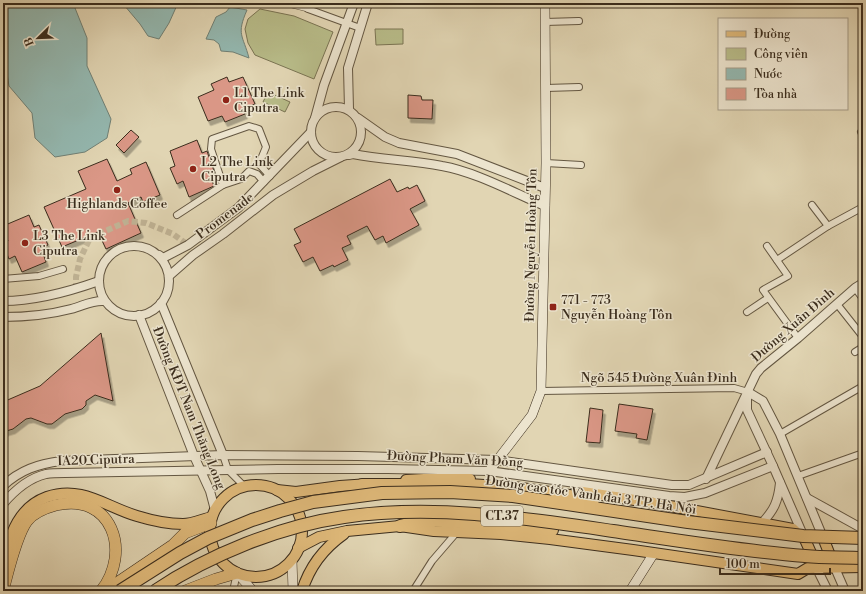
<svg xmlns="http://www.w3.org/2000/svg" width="866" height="594" viewBox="0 0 866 594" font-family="'Libre Bodoni',serif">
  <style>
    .green { fill: #b8bc89; stroke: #7a7453 }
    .water { fill: #94b8b0; stroke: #708075 }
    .building { fill: #da9786; stroke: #3b2d1d; filter: url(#shadow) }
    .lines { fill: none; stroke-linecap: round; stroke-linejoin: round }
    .minor-tunnel { stroke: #c0b395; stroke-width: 6; stroke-dasharray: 6 3; stroke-linecap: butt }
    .pedestrian-casing { stroke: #645742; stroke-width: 6 }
    .minor-casing { stroke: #645742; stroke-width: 8 }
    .tertiary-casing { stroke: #645742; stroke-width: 10 }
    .secondary-casing { stroke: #3b2d1d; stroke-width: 10 }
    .primary-casing { stroke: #3b2d1d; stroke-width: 12 }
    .trunk-casing { stroke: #3b2d1d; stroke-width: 12 }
    .motorway-casing { stroke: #3b2d1d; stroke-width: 14 }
    .pedestrian { stroke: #ece4ce; stroke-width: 5 }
    .minor { stroke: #ece4ce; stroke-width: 6 }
    .tertiary { stroke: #ece4ce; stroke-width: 8 }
    .secondary { stroke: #ece4ce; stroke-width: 9 }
    .primary { stroke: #e0ba7a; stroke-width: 10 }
    .trunk { stroke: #e0ba7a; stroke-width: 11 }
    .motorway { stroke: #e0ba7a; stroke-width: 12 }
    .motorway-bridge-casing { stroke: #3b2d1d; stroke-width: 14; stroke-linecap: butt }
    .motorway-bridge { stroke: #e0ba7a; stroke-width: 12 }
    .poi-dot { fill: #8f2418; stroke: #ece4ce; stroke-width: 1.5 }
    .labels { text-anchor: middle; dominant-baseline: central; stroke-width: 3; stroke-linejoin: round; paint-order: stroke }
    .shield { fill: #ece4ce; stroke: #706452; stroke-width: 1 }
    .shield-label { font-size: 12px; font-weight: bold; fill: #3b2d1d }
    .poi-label { font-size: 13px; fill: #3b2d1d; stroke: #ece4ce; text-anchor: start }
    .street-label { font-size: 13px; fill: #3b2d1d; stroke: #ece4ce }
  </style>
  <defs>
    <filter id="shadow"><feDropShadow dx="2.5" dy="4.5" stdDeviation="0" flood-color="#0004"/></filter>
  </defs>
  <rect width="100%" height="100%" fill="#e1d5b3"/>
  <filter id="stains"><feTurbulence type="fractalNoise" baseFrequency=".005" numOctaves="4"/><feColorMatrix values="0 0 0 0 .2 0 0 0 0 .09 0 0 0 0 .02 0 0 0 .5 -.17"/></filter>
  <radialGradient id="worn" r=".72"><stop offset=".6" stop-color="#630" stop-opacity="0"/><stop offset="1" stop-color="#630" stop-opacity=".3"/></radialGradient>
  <g class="green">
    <path d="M260,9L294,16L333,32L314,79L255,55L248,43L245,29L248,19Z"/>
    <path d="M375,29H403V44L376,45Z"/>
    <path d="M268,92L290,102L285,112L263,102Z"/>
  </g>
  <g class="water">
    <path d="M3,3H73L87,38V66L111,119L107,138L85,152L55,157L35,138L32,113L9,86L6,67L3,60Z"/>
    <path d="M125,3H178L169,23L159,39L148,36L140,24L124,5Z"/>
    <path d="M230,7L247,10C236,35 243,35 249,58L233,52L221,51L219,44L214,40L206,39L216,17L226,12Z"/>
  </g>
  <g class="building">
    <path d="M227,77L229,82L243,77L255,104L243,109L245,114L225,122L222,116L208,121L198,97L214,90L211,84Z"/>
    <path d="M408,95L421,96L422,100H433L432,119L408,118Z"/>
    <path d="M131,130L139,137L124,153L116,145Z"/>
    <path d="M197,140L202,153L207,151L214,171L209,173L214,186L189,197L183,181L177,184L170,168L175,166L170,151Z"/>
    <path d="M107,159L117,181L132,174L130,169L146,162L160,195L143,202L141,197L128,203L141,233L106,249L98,232L62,247L44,207L86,189L78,171Z"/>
    <path d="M390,179L397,192L408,187L409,189L417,185L425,201L410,209L419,225L386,243L383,236L375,240L367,226L347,236L351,244L342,248L348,260L334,267L333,265L320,271L313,257L303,262L294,245L301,242L294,229Z"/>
    <path d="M29,215L34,227L39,225L48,245L41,248L46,262L22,272L15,256L9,259L3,244V242L8,241L3,226Z"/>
    <path d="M101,333L113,401L95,395L86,401V405L82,409L65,414L52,424H47L31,418L26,419L13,429L3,432V402L40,386Z"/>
    <path d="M619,404L653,409L647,440L636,438L637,434L615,431Z"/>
    <path d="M590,408L603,410L600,443L586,442Z"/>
  </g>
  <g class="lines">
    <path class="minor-tunnel" d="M76,289V277L80,259L90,238L128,221L146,223L173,234L188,245"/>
    <g class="pedestrian-casing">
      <path id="pedestrian" d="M284,3L308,9"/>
    </g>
    <g class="minor-casing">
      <g id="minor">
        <path d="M308,9L360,28"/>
        <path d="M545,22L579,21"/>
        <path d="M546,88L579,87"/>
        <path d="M861,132L863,136"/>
        <path d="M546,163L581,165"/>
        <path d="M264,182L257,174L249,171L241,179L223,185L211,149L212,139L249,126L259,129L266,147L259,164L270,176"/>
        <path d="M812,205L828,226"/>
        <path d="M177,215L223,185"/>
        <path d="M767,246L788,276L763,290L798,338"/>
        <path d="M777,260L828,226L863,207"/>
        <path d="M3,279L39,276L63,269"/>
        <path d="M855,288L863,299"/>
        <path d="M837,304L863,337"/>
        <path d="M747,312L768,298"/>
        <path d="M855,352L863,347"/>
        <path d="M541,391L734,388L748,392"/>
        <path d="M780,434L863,386"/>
        <path d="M223,455L228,470L244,486"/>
        <path d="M798,476L863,453"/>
        <path d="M233,591L237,573"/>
        <path d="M413,591L432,561L457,532"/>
      </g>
    </g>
    <g class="tertiary-casing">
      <g id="tertiary">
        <circle cx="336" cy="132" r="25"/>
        <path d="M349,109L348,68L368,3"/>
        <path d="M315,118L324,85L354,3"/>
        <path d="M358,118L385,137L399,143L457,154L545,188"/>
        <path d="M349,155L353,154C382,160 412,160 442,166C476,172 512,192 545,206"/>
        <circle cx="134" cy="281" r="35"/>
        <path d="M159,255L163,258L188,245L238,208L311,132"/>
        <path d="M169,276L193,255L223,234L273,195L313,171L341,157"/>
        <path d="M3,301C36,301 68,292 99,281"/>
        <path d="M161,303L223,455"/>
        <path d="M139,315L194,456L210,491L215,510"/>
        <path d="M3,317C27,317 48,315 71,309C83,306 92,300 104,301"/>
        <path d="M748,392L763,401L780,434L822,535"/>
        <path d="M747,397V410L773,466L803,535"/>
        <path d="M706,479L756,374L761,368L798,338L855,288L863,283"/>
        <path d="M3,486C20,470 38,464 61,461L223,455L358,456L497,460L672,485H689L767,452"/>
        <path d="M807,498L863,529"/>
        <path d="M3,504C14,491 29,478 46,474C52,473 59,473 65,473L278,469H388L489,471L669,496L685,497L705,493L773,466"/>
        <path d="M762,523C774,510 778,502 780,483"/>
        <path d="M835,568L845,591"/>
        <path d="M817,569L828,591"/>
      </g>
    </g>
    <g class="secondary-casing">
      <g id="secondary">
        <path d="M489,471L532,415L541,391L546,163L545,3"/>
        <path d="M292,560L293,591"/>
        <path d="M237,573L253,591"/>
        <path d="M630,591L654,553"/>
      </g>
    </g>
    <g class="primary-casing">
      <g id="primary">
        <path d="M406,480L424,479H470"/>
        <circle cx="256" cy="531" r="46"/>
        <path d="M277,490L296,492L340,486L369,484"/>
        <path d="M576,491L654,503L793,529L797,533"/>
        <path d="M803,535L815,562"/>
        <path d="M822,535L833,563"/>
        <path d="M298,548L319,537L347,531L400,526L434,531L501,534L550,539L633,550L798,574L808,568L863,567"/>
        <path d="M3,559C11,533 19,507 47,497C82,485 106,507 137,516C150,520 170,524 183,524C192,524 203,519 212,517"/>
        <path d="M302,591C309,568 324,548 344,534"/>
      </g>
    </g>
    <g class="trunk-casing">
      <g id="trunk">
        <path d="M3,591C8,572 16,536 27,521C34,512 45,508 56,505C112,492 132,552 101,591"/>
        <path d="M105,591L173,545L185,533L211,523"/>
        <path d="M185,591L216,579L237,573"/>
      </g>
    </g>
    <g class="motorway-casing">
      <g id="motorway">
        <path d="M362,485H469L514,488L557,494"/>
        <path d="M400,526L425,520L497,524L552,530"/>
      </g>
    </g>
    <use href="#pedestrian" class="pedestrian"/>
    <use href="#minor" class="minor"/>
    <use href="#tertiary" class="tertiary"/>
    <use href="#secondary" class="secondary"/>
    <use href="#primary" class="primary"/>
    <use href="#trunk" class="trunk"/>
    <use href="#motorway" class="motorway"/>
    <g class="motorway-bridge-casing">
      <g id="motorway-bridge">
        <path d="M557,494L593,500"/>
        <path d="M120,591L180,553L208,538L252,520L280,511L313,502L382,493L450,492L513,496L688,522L803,536L863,538"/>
        <path d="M155,591C209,555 280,526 344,517C434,504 524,518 613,531C676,540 740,551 805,556C824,558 844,557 863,558"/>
      </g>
    </g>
    <use href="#motorway-bridge" class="motorway-bridge"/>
  </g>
  <g class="poi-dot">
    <circle cx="226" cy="100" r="4"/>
    <circle cx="193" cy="169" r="4"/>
    <circle cx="117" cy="190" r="4"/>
    <circle cx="25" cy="243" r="4"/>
    <rect x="549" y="303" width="8" height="8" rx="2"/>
  </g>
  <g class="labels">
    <rect class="shield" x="481" y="506" width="42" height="20" rx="3"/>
    <g class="shield-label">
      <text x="502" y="516">CT.37</text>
    </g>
    <g class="poi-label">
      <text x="234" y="93">L1 The Link<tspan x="234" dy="15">Ciputra</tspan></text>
      <text x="201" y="162">L2 The Link<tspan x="201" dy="15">Ciputra</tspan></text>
      <text x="117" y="204" text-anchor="middle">Highlands Coffee</text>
      <text x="33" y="236">L3 The Link<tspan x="33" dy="15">Ciputra</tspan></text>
      <text x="561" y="300">771 - 773<tspan x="561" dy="15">Nguyễn Hoàng Tôn</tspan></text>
    </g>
    <g class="street-label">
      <text transform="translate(225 216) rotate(-37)">Promenade</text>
      <text transform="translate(531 245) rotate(-89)">Đường Nguyễn Hoàng Tôn</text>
      <text transform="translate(793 325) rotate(-41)">Đường Xuân Đỉnh</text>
      <text x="659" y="378">Ngõ 545 Đường Xuân Đỉnh</text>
      <text transform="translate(189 408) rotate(68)">Đường KĐT Nam Thăng Long</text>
      <text transform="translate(455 459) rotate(3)">Đường Phạm Văn Đồng</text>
      <text transform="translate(96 460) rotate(-2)">IA20 Ciputra</text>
      <text transform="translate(591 495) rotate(8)">Đường cao tốc Vành đai 3 TP. Hà Nội</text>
    </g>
  </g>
  <rect width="866" height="594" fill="none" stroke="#e1d5b3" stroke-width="16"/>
  <rect x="4" y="4" width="858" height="586" fill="none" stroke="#3b2d1d" stroke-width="2"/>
  <rect x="8" y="8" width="850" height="578" fill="none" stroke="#3b2d1d"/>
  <rect x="718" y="18" width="130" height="92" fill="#ece4ce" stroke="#a59b87"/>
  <rect x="726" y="31" width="20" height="6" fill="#e0ba7a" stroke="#a59b87"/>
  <text x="754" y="38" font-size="12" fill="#3b2d1d">Đường</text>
  <rect x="726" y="48" width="20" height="12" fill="#b8bc89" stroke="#a59b87"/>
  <text x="754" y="58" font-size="12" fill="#3b2d1d">Công viên</text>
  <rect x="726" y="68" width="20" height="12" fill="#94b8b0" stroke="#a59b87"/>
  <text x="754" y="78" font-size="12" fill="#3b2d1d">Nước</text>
  <rect x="726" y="88" width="20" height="12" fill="#da9786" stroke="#a59b87"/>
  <text x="754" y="98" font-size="12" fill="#3b2d1d">Tòa nhà</text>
  <g transform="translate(38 38) rotate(247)" stroke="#ece4ce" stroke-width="3" paint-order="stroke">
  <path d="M0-3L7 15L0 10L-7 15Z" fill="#3b2d1d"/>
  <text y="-6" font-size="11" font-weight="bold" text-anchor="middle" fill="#3b2d1d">B</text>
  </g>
  <path d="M720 568v6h110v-6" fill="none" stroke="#3b2d1d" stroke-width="2"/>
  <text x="726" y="568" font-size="12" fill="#3b2d1d" stroke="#ece4ce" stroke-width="3" paint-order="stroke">100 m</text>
  <rect width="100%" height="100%" filter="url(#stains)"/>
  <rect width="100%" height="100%" fill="url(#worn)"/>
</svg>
